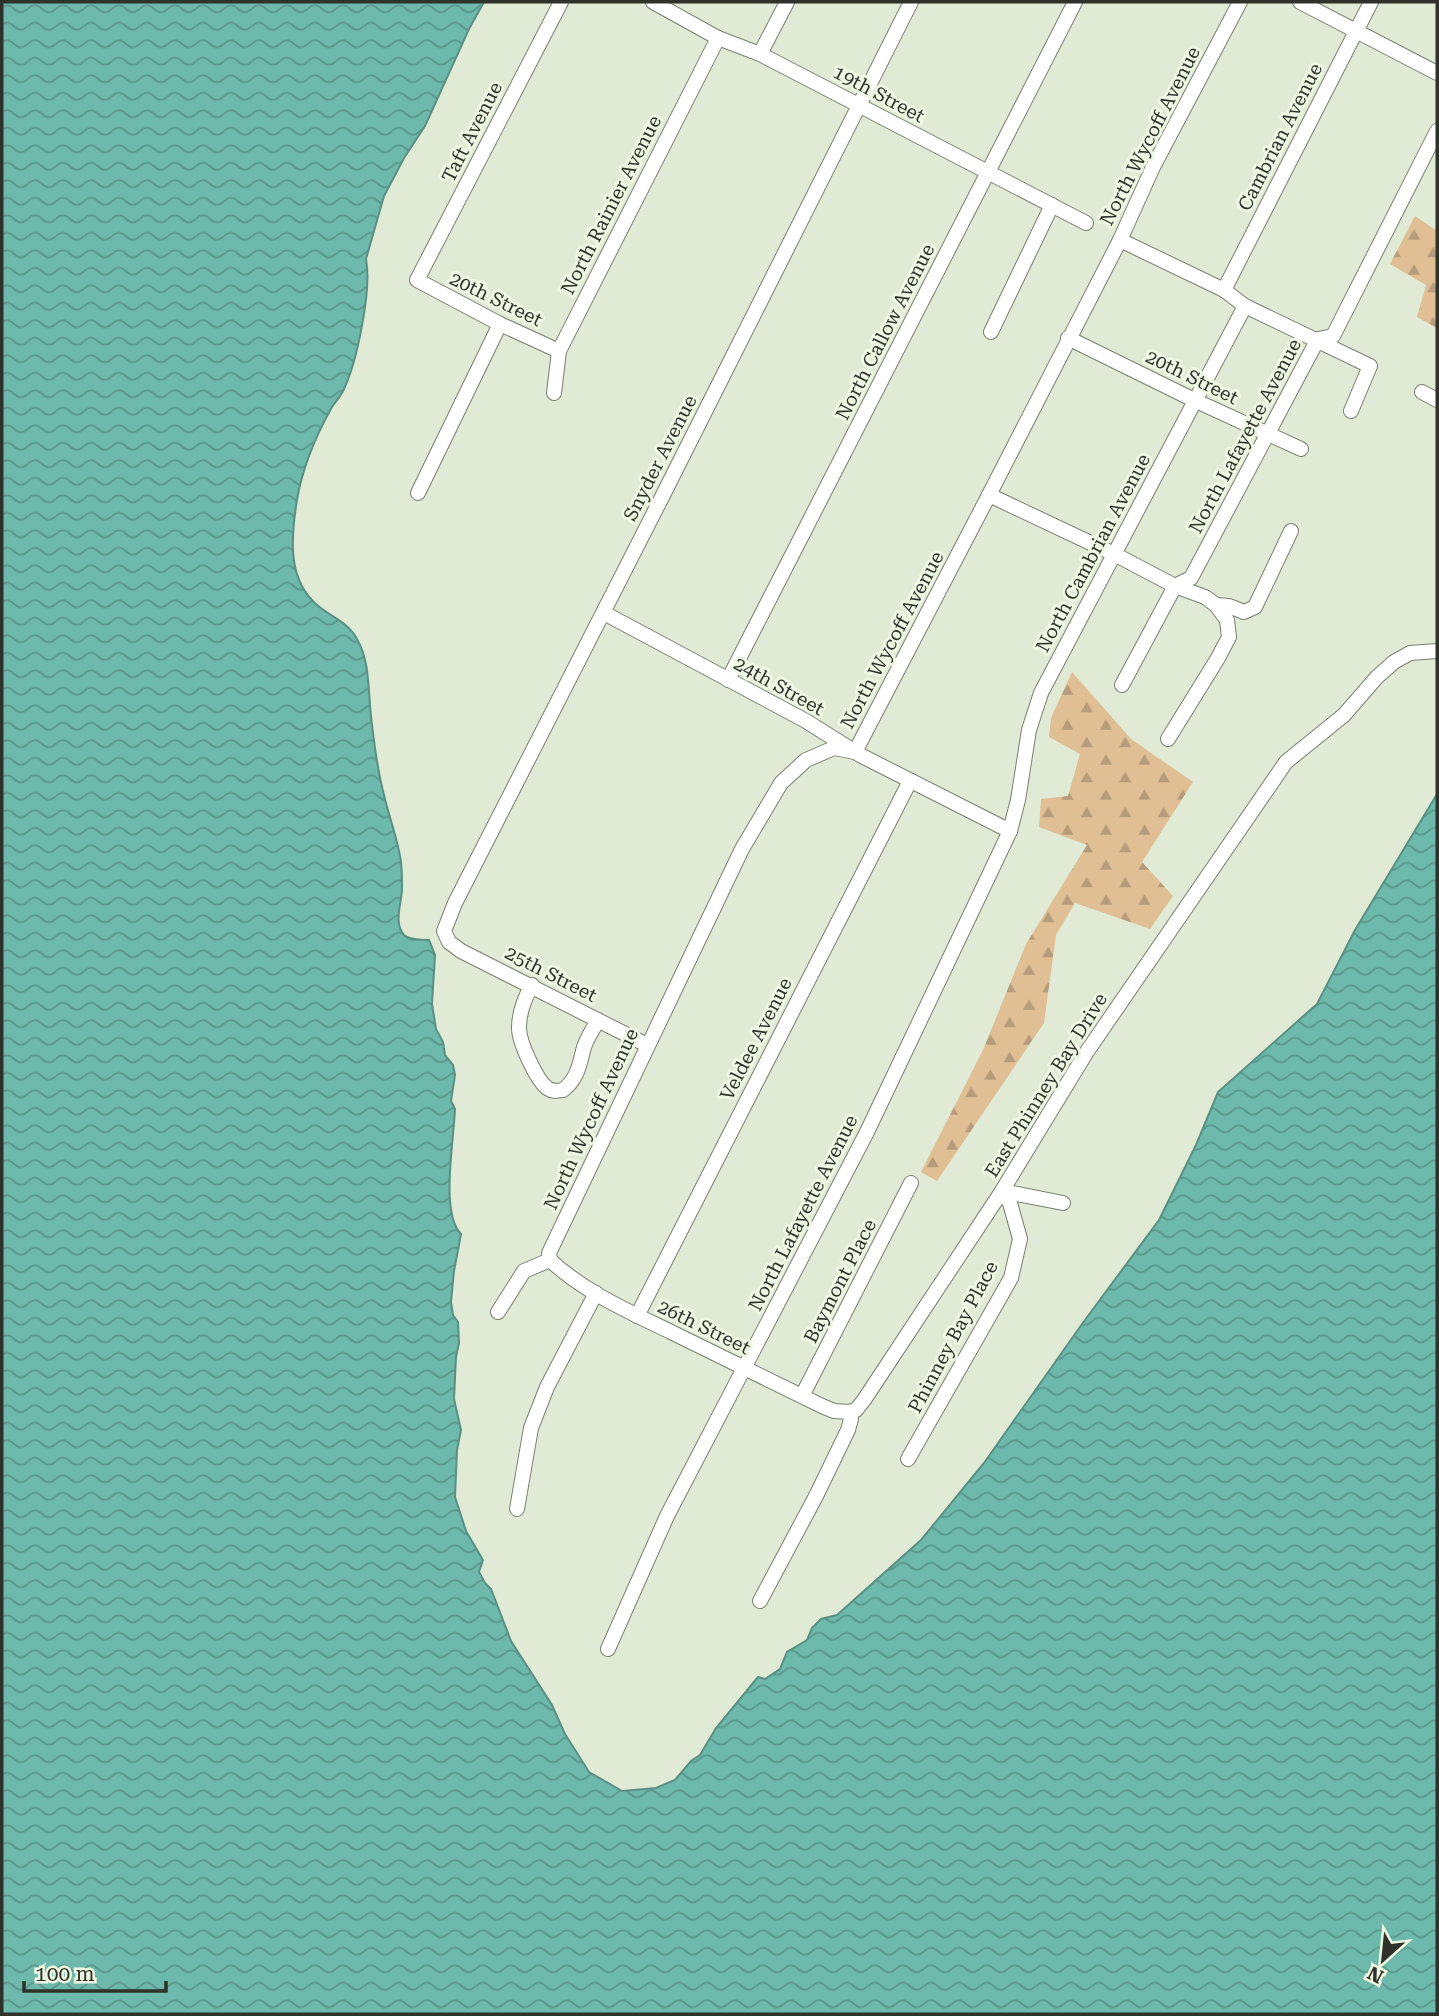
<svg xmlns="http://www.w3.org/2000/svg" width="1439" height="2016" viewBox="0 0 1439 2016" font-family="'Roboto Serif',serif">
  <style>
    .forest { fill: url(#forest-firs) }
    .water { fill: url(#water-waves); stroke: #5a9084; stroke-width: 2 }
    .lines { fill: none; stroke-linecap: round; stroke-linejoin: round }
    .minor-casing { stroke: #78816e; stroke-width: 16 }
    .minor { stroke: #fff; stroke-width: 14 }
    .labels { text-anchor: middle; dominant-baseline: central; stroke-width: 6; stroke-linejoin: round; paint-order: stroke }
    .street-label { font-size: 19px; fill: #2f322a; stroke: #edf7e2 }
  </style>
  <defs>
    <pattern id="forest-firs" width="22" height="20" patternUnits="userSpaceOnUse" patternTransform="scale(1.75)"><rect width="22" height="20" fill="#e0bf95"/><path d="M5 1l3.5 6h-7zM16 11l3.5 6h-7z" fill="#b69c7a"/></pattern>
    <pattern id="water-waves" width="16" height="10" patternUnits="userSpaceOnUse" patternTransform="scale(1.75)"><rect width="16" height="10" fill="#6db9ab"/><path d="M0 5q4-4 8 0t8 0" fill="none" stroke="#5a978b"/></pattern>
  </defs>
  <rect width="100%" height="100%" fill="#e0ead5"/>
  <g class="forest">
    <path d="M1415,216L1437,231V328L1417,317L1426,285L1390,264Z"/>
    <path d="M1072,672L1131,739L1193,782L1142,862L1173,896L1150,929L1075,903L1056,935L1044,1023L937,1181L921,1172L983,1050L1026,944L1087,845L1039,827L1041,799L1068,796L1080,754L1049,737L1051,718Z"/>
  </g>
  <path class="water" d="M2,2H484L469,29L425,126L404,158L384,196L366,259C372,290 357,361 344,389C341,396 336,401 332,407C315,437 301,471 296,506C291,541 288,580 317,605C331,617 348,622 357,639C370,661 368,691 371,716C374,743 377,769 384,795C389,817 398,840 401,862C402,871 402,880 402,888C402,903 393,922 404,935C410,941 422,939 429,940L435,955L432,1004L436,1029L443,1042L445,1055L453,1065L455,1075L451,1101L455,1109C454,1140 440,1213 461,1234L454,1271L451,1302L453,1315L458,1322L459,1343L456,1357L454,1399L461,1430L457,1450L455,1497L466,1531L483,1560L479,1572L485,1583L491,1589L511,1641L552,1705L565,1734L589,1772L622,1791L656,1788L675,1780L691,1761L700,1755L716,1728L758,1677L765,1679L780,1669L787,1652L807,1640L812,1628L821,1619L837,1615L921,1540L984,1463L1082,1324L1159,1220L1196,1145L1218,1092L1317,1004L1355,930L1437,794V2014H2Z"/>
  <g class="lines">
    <g class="minor-casing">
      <g id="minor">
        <path d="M653,2L718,38L760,54L1086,223"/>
        <path d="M1300,2L1437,73"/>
        <path d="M760,54L787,2"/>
        <path d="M1120,240L1224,290L1245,306L1370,366L1351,411"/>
        <path d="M1224,290L1371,2"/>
        <path d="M991,332L1052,205"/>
        <path d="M1068,338L1194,400L1301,449"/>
        <path d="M559,351L500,324L417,280L561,2"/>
        <path d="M1422,392L1437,400"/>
        <path d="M554,393L559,351L718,38"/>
        <path d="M418,493L500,324"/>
        <path d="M989,495L1116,555L1175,586L1205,597L1216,605L1227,620L1229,637L1218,658L1168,739"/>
        <path d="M1216,605L1229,606L1244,612L1255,607L1291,531"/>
        <path d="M604,613L806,721L860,755L1010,831"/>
        <path d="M728,680L1075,2"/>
        <path d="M1122,685L1175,586L1191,578L1318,339L1333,336L1437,131"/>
        <path d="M855,752L989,495L1120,240L1153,167L1240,2"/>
        <path d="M532,985C524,999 519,1012 519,1028C519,1042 536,1079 547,1088C553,1092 557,1091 563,1090C577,1079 579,1067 583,1051C585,1040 593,1030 598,1020"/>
        <path d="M647,1045L461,951L449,942L444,931L455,903L661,499L911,2"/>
        <path d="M1002,1191L1063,1203"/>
        <path d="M550,1260L549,1253L742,849L781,783L806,760L834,748L855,752"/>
        <path d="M550,1260C584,1292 630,1312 671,1332C721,1357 772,1381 822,1406L834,1411L849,1412"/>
        <path d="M498,1312L524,1271L550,1260"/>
        <path d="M637,1316L910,781"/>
        <path d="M802,1396L911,1183"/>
        <path d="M849,1412L856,1410L864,1400L1002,1191L1086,1053L1286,762L1344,715L1377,677L1394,662L1410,653L1437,651"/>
        <path d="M908,1459L1011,1278L1020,1239L1010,1203L1002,1191"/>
        <path d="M517,1509L531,1428L547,1387L596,1293"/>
        <path d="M760,1601L816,1496L848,1430L851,1419L849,1412"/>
        <path d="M608,1649L667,1516L867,1132L1010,831L1018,800L1029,730L1041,693L1245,306"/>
      </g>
    </g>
    <use href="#minor" class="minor"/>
  </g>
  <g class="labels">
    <g class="street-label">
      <text transform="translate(879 94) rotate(28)">19th Street</text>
      <text transform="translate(472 132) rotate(-63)">Taft Avenue</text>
      <text transform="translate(1150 136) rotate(-63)">North Wycoff Avenue</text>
      <text transform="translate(1280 137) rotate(-63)">Cambrian Avenue</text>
      <text transform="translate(611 205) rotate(-63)">North Rainier Avenue</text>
      <text transform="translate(496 299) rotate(26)">20th Street</text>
      <text transform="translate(885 332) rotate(-63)">North Callow Avenue</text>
      <text transform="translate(1192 377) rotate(26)">20th Street</text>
      <text transform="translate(1245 436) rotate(-62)">North Lafayette Avenue</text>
      <text transform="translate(660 458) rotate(-63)">Snyder Avenue</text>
      <text transform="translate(1093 553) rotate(-62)">North Cambrian Avenue</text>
      <text transform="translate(892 640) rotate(-62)">North Wycoff Avenue</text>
      <text transform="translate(779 686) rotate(29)">24th Street</text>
      <text transform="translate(551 974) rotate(27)">25th Street</text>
      <text transform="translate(756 1039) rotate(-63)">Veldee Avenue</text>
      <text transform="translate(1046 1085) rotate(-58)">East Phinney Bay Drive</text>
      <text transform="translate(591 1119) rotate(-65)">North Wycoff Avenue</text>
      <text transform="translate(803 1213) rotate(-63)">North Lafayette Avenue</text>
      <text transform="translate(840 1281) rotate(-63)">Baymont Place</text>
      <text transform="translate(704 1327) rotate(26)">26th Street</text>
      <text transform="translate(953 1337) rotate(-62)">Phinney Bay Place</text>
    </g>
  </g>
  <rect width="1439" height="2016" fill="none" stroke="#2f322a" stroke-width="7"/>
  <g transform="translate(1383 1960) rotate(207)" stroke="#edf7e2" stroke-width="5" paint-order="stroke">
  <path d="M0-5L12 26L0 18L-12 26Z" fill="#2f322a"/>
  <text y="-10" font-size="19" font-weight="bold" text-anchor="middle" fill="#2f322a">N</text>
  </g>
  <path d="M24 1981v10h142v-10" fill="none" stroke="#2f322a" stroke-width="3.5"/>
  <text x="35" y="1981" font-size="21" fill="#2f322a" stroke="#edf7e2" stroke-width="5" paint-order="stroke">100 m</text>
</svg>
